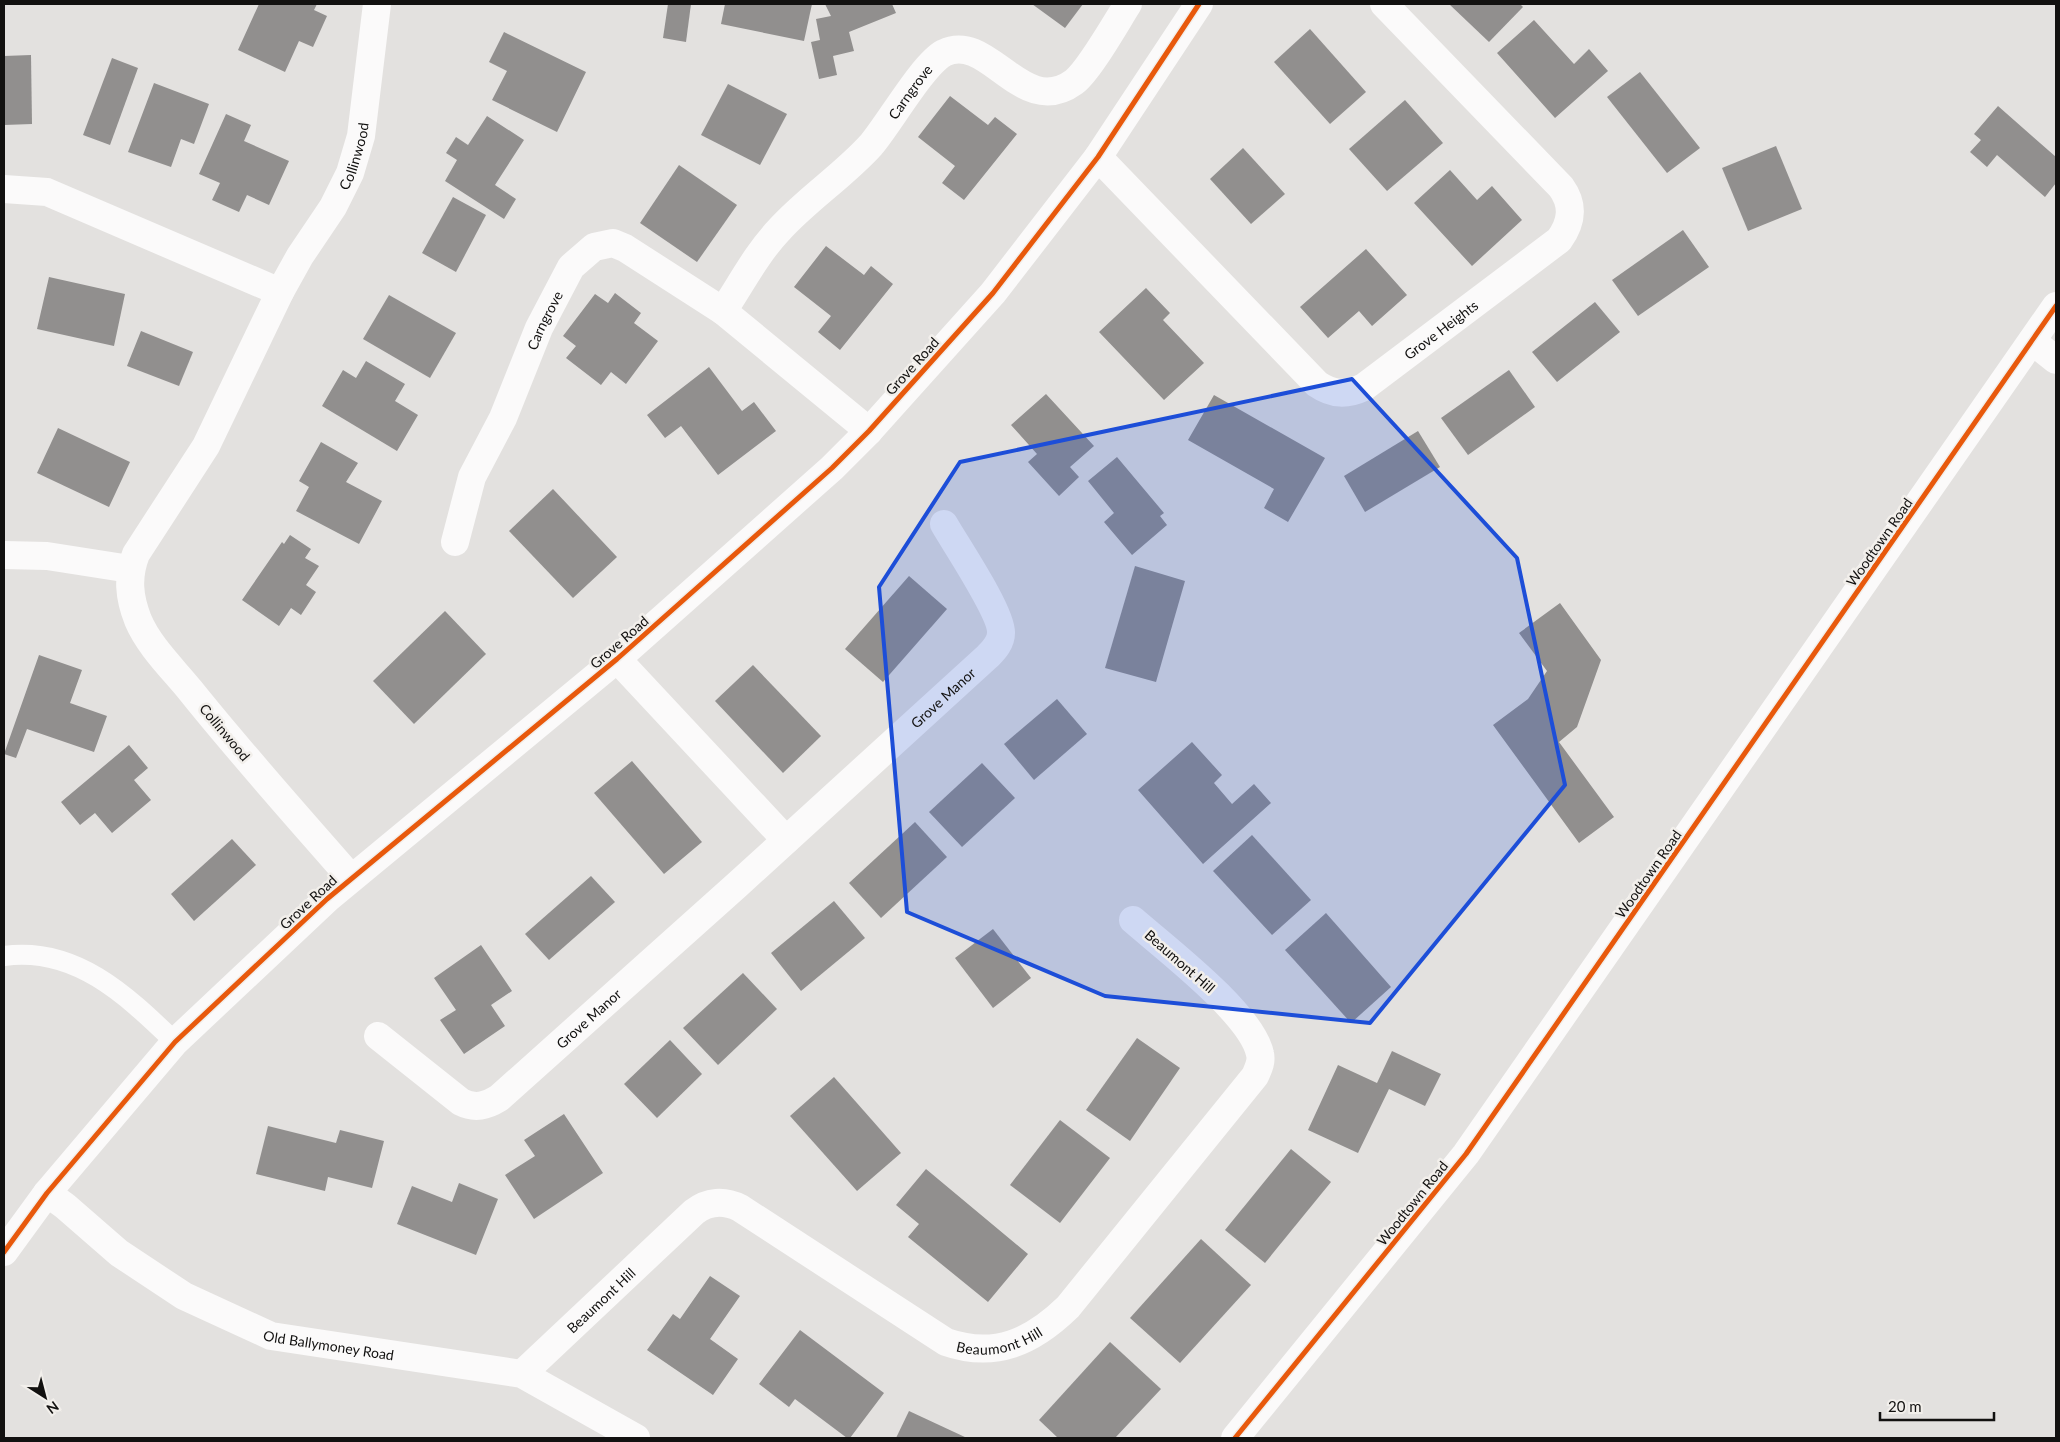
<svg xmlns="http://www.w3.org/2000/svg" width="2060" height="1442" viewBox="0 0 2060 1442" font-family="Lato,sans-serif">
  <rect width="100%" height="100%" fill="#e3e1df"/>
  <g fill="#918f8e">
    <path d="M 259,4 L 317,4 L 314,10 L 327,16 L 313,47 L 299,41 L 285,72 L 238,50 Z"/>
    <path d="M 668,4 L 691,4 L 686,42 L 663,38 Z"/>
    <path d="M 725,4 L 812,4 L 804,41 L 721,24 Z"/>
    <path d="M 825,4 L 892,4 L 896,13 L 849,32 L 854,51 L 833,56 L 837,75 L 819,79 L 811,42 L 820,40 L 816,19 L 831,16 Z"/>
    <path d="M 1032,4 L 1083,4 L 1065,28 Z"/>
    <path d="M 1449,4 L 1520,4 L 1523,7 L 1489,42 Z"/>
    <path d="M 1534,20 L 1574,64 L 1589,49 L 1608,71 L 1555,118 L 1497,53 Z"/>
    <path d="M 1310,29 L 1366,92 L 1330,124 L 1274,62 Z"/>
    <path d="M 504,32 L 586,72 L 557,132 L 492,100 L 507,71 L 489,62 Z"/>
    <path d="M 31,55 L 32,124 L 4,125 L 4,56 Z"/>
    <path d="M 112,58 L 138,68 L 110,145 L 83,135 Z"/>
    <path d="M 1640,72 L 1700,148 L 1667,173 L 1607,97 Z"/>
    <path d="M 154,83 L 209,104 L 194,144 L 181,139 L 171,167 L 128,152 Z"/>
    <path d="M 728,84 L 787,114 L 760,165 L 701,135 Z"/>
    <path d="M 950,96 L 988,125 L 995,117 L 1017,134 L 964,200 L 942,183 L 955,166 L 918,137 Z"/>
    <path d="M 1405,100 L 1443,143 L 1387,191 L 1349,149 Z"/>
    <path d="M 1998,106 L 2056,157 L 2056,183 L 2045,197 L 1997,155 L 1987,167 L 1970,152 L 1981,140 L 1974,134 Z"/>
    <path d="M 226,114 L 251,125 L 244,141 L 289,161 L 269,205 L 247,195 L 239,212 L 212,200 L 220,183 L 199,174 Z"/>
    <path d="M 487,116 L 524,140 L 495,185 L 516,199 L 504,219 L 445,181 L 457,160 L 446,153 L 456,137 L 468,145 Z"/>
    <path d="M 1776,146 L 1802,209 L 1748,231 L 1722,168 Z"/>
    <path d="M 1243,148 L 1285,194 L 1251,224 L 1210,179 Z"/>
    <path d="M 679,165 L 737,205 L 697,262 L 640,223 Z"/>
    <path d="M 1450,170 L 1477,200 L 1492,186 L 1522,220 L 1472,266 L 1414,203 Z"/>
    <path d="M 453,197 L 486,215 L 456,272 L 422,253 Z"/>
    <path d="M 1683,230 L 1709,267 L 1638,316 L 1612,280 Z"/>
    <path d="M 826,246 L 864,275 L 871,266 L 893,284 L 840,350 L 818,332 L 831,316 L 794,287 Z"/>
    <path d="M 1366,249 L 1407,295 L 1372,326 L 1359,311 L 1328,338 L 1300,307 Z"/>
    <path d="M 49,277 L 125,294 L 114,346 L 37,329 Z"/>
    <path d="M 1146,288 L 1170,313 L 1163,320 L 1204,363 L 1164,400 L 1099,332 Z"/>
    <path d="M 615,293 L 641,313 L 634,323 L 658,341 L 626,384 L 611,372 L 601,385 L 566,358 L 576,346 L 563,336 L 595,294 L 608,303 Z"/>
    <path d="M 389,295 L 456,333 L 430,378 L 363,339 Z"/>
    <path d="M 1595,302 L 1620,332 L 1557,382 L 1532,352 Z"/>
    <path d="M 141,331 L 193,352 L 179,386 L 127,366 Z"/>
    <path d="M 366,361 L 405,384 L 395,401 L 418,415 L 397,451 L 322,406 L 343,370 L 356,378 Z"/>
    <path d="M 709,367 L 742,411 L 754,402 L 776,431 L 718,475 L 681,426 L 665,438 L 647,415 Z"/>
    <path d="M 1509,370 L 1535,407 L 1468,455 L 1441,418 Z"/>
    <path d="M 1046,394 L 1094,446 L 1070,467 L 1079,477 L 1059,496 L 1028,462 L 1037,454 L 1011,425 Z"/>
    <path d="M 1214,395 L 1325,458 L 1288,522 L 1264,508 L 1274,489 L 1188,440 Z"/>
    <path d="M 58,428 L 130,462 L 109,507 L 37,473 Z"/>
    <path d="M 1418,431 L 1440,467 L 1365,512 L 1344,476 Z"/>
    <path d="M 321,442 L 358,463 L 346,482 L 382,501 L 359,544 L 296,511 L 309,487 L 299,481 Z"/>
    <path d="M 1117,457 L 1164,513 L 1160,516 L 1167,525 L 1132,555 L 1104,522 L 1114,513 L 1088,481 Z"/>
    <path d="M 553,489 L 617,557 L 573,598 L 509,531 Z"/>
    <path d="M 290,535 L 311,549 L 305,558 L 319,566 L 306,585 L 316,592 L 301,615 L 291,608 L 279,626 L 242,600 L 282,542 L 284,544 Z"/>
    <path d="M 1135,566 L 1185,581 L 1156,682 L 1105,668 Z"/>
    <path d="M 909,576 L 947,609 L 883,682 L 845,649 Z"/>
    <path d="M 1560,603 L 1601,660 L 1577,727 L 1559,742 L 1614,817 L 1579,843 L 1493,725 L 1528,699 L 1547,671 L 1519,633 Z"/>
    <path d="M 445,611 L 486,654 L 414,724 L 373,681 Z"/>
    <path d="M 39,655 L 82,670 L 70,703 L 107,716 L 94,752 L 27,729 L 16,758 L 4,754 Z"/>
    <path d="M 753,665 L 821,736 L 783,773 L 715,701 Z"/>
    <path d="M 1057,699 L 1087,734 L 1034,780 L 1004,744 Z"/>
    <path d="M 1192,742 L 1222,775 L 1214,783 L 1232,804 L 1254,784 L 1271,803 L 1203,864 L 1138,790 Z"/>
    <path d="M 129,745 L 148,768 L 134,780 L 151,800 L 112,833 L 95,813 L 80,825 L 61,802 Z"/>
    <path d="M 632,761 L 702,842 L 664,874 L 594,793 Z"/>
    <path d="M 982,763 L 1015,798 L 962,847 L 929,812 Z"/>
    <path d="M 915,822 L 947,857 L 881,918 L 849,883 Z"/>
    <path d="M 1252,835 L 1311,900 L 1272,935 L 1213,871 Z"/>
    <path d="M 232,839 L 256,865 L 194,921 L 171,894 Z"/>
    <path d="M 591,876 L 615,902 L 549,960 L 525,934 Z"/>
    <path d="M 834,901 L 865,938 L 801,991 L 771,953 Z"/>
    <path d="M 1326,913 L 1391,987 L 1351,1023 L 1285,950 Z"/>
    <path d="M 993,929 L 1031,978 L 993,1008 L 955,958 Z"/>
    <path d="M 481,945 L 512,991 L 491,1005 L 505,1026 L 464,1054 L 440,1020 L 456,1010 L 434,978 Z"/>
    <path d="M 743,973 L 777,1009 L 718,1065 L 683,1028 Z"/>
    <path d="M 1137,1038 L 1180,1068 L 1130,1141 L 1086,1110 Z"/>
    <path d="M 670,1040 L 702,1074 L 657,1118 L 624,1084 Z"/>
    <path d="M 1392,1051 L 1441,1074 L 1425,1106 L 1389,1089 L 1358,1153 L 1308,1130 L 1338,1065 L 1377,1083 Z"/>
    <path d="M 834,1077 L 901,1153 L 857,1191 L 790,1116 Z"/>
    <path d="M 564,1114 L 603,1173 L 534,1219 L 505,1175 L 535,1156 L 524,1140 Z"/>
    <path d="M 1060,1120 L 1110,1158 L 1060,1223 L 1010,1185 Z"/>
    <path d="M 268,1126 L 336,1143 L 340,1130 L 384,1141 L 372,1188 L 328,1177 L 325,1191 L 256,1174 Z"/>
    <path d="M 1291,1149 L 1331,1182 L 1265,1263 L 1225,1230 Z"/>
    <path d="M 926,1169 L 1028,1254 L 988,1302 L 908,1237 L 919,1224 L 896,1205 Z"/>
    <path d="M 459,1183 L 498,1199 L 476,1255 L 397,1224 L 412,1186 L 452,1202 Z"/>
    <path d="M 1201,1239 L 1251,1285 L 1180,1363 L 1130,1318 Z"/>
    <path d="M 710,1276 L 740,1296 L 710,1339 L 738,1359 L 713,1395 L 647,1350 L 673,1314 L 680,1319 Z"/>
    <path d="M 800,1330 L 884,1393 L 850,1438 L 847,1438 L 795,1399 L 789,1407 L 759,1384 Z"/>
    <path d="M 1110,1342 L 1161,1389 L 1115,1438 L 1058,1438 L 1039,1420 Z"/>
    <path d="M 909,1411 L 967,1438 L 896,1438 Z"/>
  </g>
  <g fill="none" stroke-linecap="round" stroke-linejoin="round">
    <path stroke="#fbfafa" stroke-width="20" d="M 4,956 C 76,946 127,996 175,1042"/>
    <g stroke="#fbfafa" stroke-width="28">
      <path id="s1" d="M 1098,157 L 1317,384 C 1333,395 1347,395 1364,387 L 1559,240 C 1572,222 1574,205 1561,187 L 1384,4"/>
      <path d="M 4,189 L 47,192 L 280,292"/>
      <path id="s2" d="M 723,311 C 741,284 757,253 779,230 C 807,199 843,176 871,145 C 889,124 923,64 944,53 C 989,31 1022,120 1074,82 C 1089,71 1117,21 1128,4"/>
      <path d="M 2032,341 L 2056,360"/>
      <path id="s3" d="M 455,542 L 472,477 L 503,418 L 539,328 L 571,267 L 594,247 L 613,243 L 625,248 L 723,311 L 869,431"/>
      <path d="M 4,555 L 47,556 L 130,569"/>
      <path d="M 617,659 L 786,840"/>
      <path id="s4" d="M 351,878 C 297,816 242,755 190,690 C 172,668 149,646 138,620 C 129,597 127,577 136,554 L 206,446 L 280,292 L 300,256 L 333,207 L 350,173 L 361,136 L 377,4"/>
      <path id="s5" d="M 378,1036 L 461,1102 C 475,1109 486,1106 499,1098 L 737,885 L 988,656 C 995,649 1001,642 1001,633 C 1002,613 956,545 944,524"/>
      <path id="s6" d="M 47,1193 L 65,1206 L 119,1253 L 184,1296 L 271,1336 L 522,1374 L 636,1438"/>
      <path id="s7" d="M 522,1374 L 694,1212 C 708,1201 724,1200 740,1208 L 946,1342 C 995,1359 1032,1342 1068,1307 L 1255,1076 C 1258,1069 1262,1062 1260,1054 C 1252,1014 1165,948 1133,920"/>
      <path d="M 1235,1438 L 1466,1154 L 2056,306"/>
    </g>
    <path stroke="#fbfafa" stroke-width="28" d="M 4,1252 L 47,1193 L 175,1042 L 327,899 L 617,659 L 832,468 L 869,431 L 993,293 L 1098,157 L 1199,4"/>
    <g stroke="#f2efeb" stroke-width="8">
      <g id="cycleway">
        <path d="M 4,1252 L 47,1193 L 175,1042 L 327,899 L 617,659 L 832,468 L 869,431 L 993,293 L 1098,157 L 1199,4"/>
        <path d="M 1235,1438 L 1466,1154 L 2056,306"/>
      </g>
    </g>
    <use href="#cycleway" stroke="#e8590c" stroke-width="5"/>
  </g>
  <path fill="#1d4ed8" fill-opacity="0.2" stroke="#1d4ed8" stroke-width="4" stroke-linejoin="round" d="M 1352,379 L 1517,558 L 1565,785 L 1370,1023 L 1105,996 L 907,912 L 879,587 L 960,462 Z"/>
  <g text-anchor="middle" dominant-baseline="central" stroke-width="5" stroke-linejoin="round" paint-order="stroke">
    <g font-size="14" fill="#121110" stroke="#f2efeb">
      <text stroke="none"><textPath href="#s2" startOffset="290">Carngrove</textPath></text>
      <text stroke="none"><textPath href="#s4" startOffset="858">Collinwood</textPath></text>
      <text stroke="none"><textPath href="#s3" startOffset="240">Carngrove</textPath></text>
      <text stroke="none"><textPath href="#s1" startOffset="461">Grove Heights</textPath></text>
      <text transform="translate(912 366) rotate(-48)">Grove Road</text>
      <text transform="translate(1879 542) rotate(-55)">Woodtown Road</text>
      <text transform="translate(619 642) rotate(-41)">Grove Road</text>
      <text stroke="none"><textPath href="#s5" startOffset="744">Grove Manor</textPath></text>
      <text transform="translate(225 732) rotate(50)">Collinwood</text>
      <text transform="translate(1648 874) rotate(-55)">Woodtown Road</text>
      <text transform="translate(308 902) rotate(-43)">Grove Road</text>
      <text transform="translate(1180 961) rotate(41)">Beaumont Hill</text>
      <text stroke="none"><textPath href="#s5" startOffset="266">Grove Manor</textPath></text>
      <text transform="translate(1412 1203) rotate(-51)">Woodtown Road</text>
      <text stroke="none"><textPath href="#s7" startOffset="108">Beaumont Hill</textPath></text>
      <text stroke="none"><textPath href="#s7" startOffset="586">Beaumont Hill</textPath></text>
      <text stroke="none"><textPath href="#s6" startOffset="326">Old Ballymoney Road</textPath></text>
    </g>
  </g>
  <rect width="2060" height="1442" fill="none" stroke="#121110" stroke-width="10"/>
  <g transform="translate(45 1397) rotate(144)" stroke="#f2efeb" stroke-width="4" paint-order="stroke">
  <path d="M0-4L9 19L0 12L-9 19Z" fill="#121110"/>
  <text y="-8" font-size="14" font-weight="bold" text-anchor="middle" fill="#121110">N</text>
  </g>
  <path d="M1880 1412v8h114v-8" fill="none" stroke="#121110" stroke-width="2.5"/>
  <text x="1888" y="1412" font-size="15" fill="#121110" stroke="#f2efeb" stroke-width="4" paint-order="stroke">20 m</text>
</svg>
